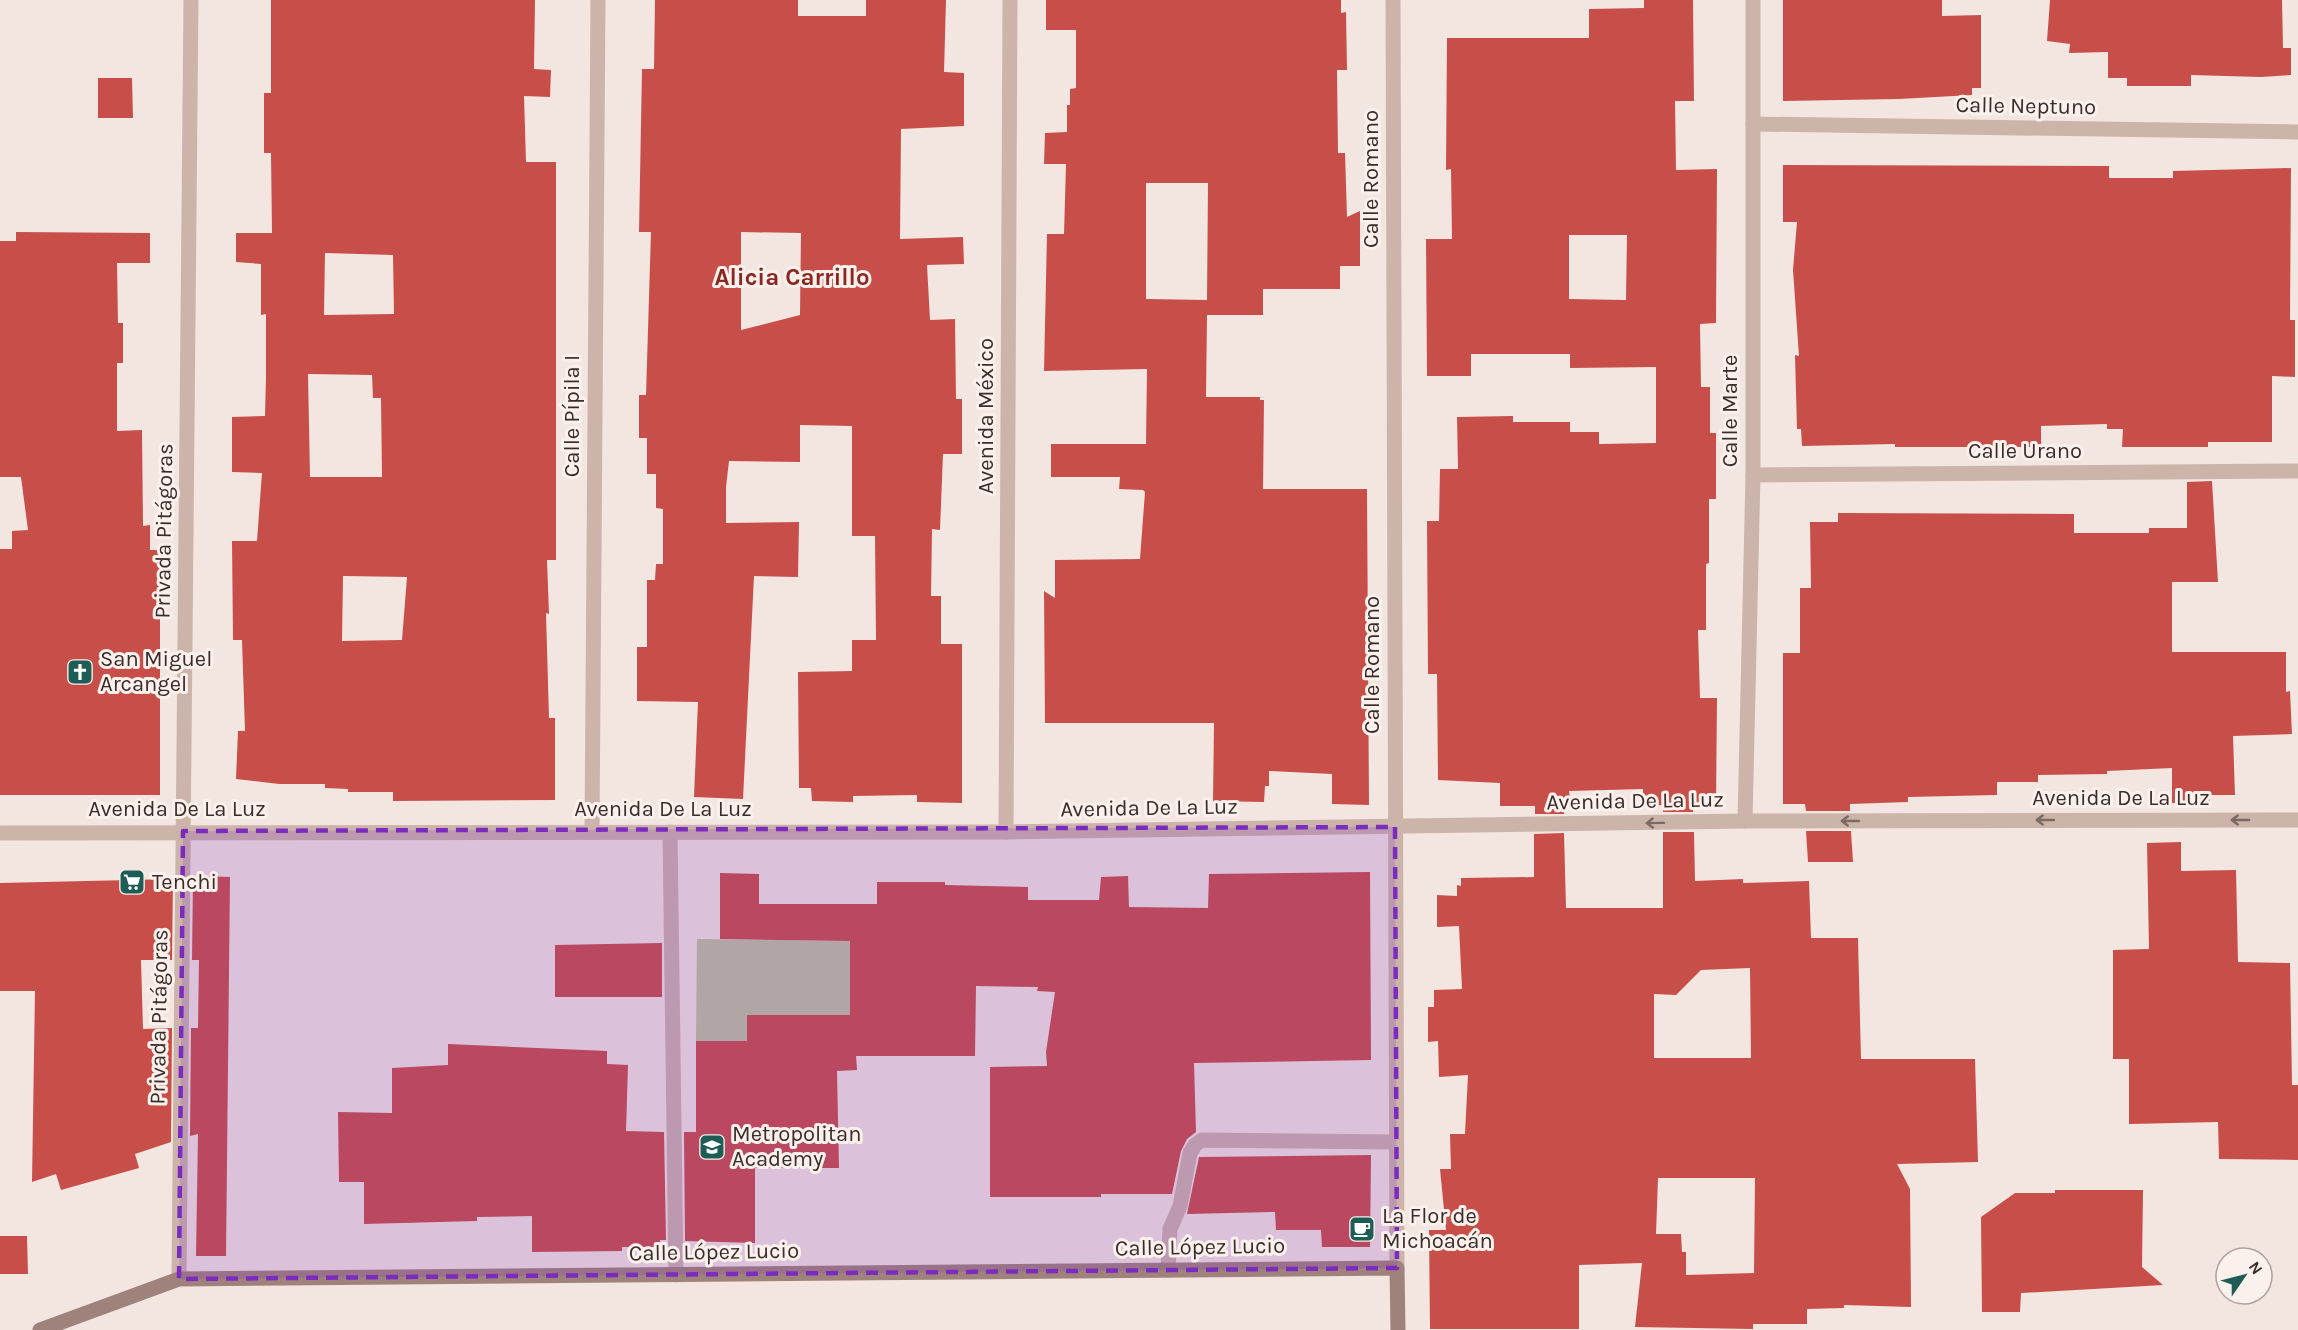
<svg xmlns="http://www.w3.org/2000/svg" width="2298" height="1330" viewBox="0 0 2298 1330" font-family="Karla,sans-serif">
  <rect width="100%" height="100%" fill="#f3e6e0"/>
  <path fill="#bec39f" d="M 697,939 L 850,941 L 850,1015 L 747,1015 L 747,1041 L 696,1041 Z"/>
  <g fill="#c84f49" fill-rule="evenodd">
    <path d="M 271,0 L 535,0 L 534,69 L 551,70 L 550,97 L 524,96 L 526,162 L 556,162 L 556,560 L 547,560 L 549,614 L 546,613 L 549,718 L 555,718 L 555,800 L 393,801 L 393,792 L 348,792 L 348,789 L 325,788 L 325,784 L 279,784 L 236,779 L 238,731 L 245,731 L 242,640 L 233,640 L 232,541 L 257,541 L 262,473 L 232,472 L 232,417 L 265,416 L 266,377 L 266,314 L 261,315 L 261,264 L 236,262 L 236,233 L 272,233 L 271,153 L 264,153 L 264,93 L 271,93 ZM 325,253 L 393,255 L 394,314 L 324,315 ZM 308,374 L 372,375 L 373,398 L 381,398 L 382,477 L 310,477 ZM 343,576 L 407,577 L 402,640 L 342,641 Z"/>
    <path d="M 655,0 L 798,0 L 798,16 L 866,16 L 866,0 L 946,0 L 944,72 L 964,73 L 964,126 L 901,129 L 900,239 L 963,237 L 964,264 L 927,265 L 930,320 L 955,319 L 956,399 L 962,399 L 962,454 L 943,454 L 940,530 L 932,529 L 931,596 L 941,596 L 941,644 L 962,644 L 962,803 L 917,802 L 917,795 L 853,796 L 853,802 L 812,801 L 811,788 L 799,788 L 798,672 L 852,671 L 852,640 L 876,640 L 875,536 L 852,536 L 852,426 L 800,425 L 800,462 L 729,461 L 726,487 L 726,523 L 799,522 L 798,577 L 754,576 L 743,799 L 694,797 L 698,702 L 637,701 L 637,647 L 647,647 L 647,580 L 655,580 L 656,564 L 663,564 L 663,509 L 656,508 L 656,474 L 647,474 L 647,438 L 639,438 L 639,395 L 646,395 L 651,232 L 639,232 L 642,69 L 654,69 ZM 741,232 L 801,233 L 800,315 L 741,330 Z"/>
    <path d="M 1046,0 L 1341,0 L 1341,13 L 1346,12 L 1347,70 L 1337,70 L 1338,153 L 1345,153 L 1347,217 L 1360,211 L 1360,266 L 1340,266 L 1340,289 L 1263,289 L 1263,315 L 1207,315 L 1206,397 L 1260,397 L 1260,400 L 1264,400 L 1263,489 L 1367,489 L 1369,805 L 1332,804 L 1332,774 L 1269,771 L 1269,786 L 1265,786 L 1264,802 L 1213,801 L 1214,723 L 1045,723 L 1044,591 L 1055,598 L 1055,560 L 1140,559 L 1145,492 L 1143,490 L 1119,489 L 1120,477 L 1051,477 L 1051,444 L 1146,444 L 1147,369 L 1044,371 L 1047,234 L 1064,234 L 1066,164 L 1044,164 L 1045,133 L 1067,132 L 1067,105 L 1070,105 L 1070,89 L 1076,88 L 1076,30 L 1046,30 ZM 1146,183 L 1208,183 L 1207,300 L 1146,299 Z"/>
    <path d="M 1644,0 L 1693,0 L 1694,101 L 1675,101 L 1676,170 L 1717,169 L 1716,323 L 1700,324 L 1701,387 L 1710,387 L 1710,433 L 1716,433 L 1716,499 L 1709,499 L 1709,563 L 1706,564 L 1706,630 L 1698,630 L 1700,698 L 1717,698 L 1716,806 L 1693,805 L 1693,812 L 1663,812 L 1663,805 L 1643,806 L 1643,789 L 1569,791 L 1571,806 L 1564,806 L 1564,814 L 1535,814 L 1535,806 L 1500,806 L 1500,783 L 1438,780 L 1437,674 L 1428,674 L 1427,521 L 1439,521 L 1440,469 L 1458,469 L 1457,417 L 1513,416 L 1513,422 L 1570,422 L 1570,432 L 1599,432 L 1599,444 L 1656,443 L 1656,367 L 1570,368 L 1570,354 L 1471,354 L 1471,376 L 1427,376 L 1426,239 L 1452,239 L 1451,169 L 1446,170 L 1447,38 L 1589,38 L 1589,9 L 1644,8 ZM 1569,235 L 1627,235 L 1626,300 L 1569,299 Z"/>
    <path d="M 1783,0 L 1942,0 L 1942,16 L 1981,15 L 1981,88 L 1972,88 L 1972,95 L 1899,99 L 1783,101 Z"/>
    <path d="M 2050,0 L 2282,0 L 2283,48 L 2291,48 L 2291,75 L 2261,77 L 2191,75 L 2191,86 L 2127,86 L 2127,78 L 2108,78 L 2108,52 L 2069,53 L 2070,44 L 2047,41 Z"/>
    <path d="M 98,78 L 132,78 L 133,118 L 98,118 Z"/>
    <path d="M 1783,165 L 2109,166 L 2109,178 L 2173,178 L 2173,171 L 2291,168 L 2290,320 L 2295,320 L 2295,377 L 2272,376 L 2272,442 L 2208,442 L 2208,447 L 2122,447 L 2123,429 L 2107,429 L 2107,424 L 2041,426 L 2041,447 L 1895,447 L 1895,444 L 1802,446 L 1801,429 L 1797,429 L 1795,355 L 1799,356 L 1793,270 L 1797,222 L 1783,222 Z"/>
    <path d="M 16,232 L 150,233 L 150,263 L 117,263 L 118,323 L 123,323 L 123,363 L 117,363 L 117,431 L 142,430 L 143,526 L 150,525 L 150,550 L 160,550 L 160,795 L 0,795 L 0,549 L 12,549 L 12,531 L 28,530 L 21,477 L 0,477 L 0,241 L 16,241 Z"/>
    <path d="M 2212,481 L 2218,582 L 2172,582 L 2172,652 L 2286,652 L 2286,692 L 2290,691 L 2292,734 L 2233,736 L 2235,795 L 2209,795 L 2210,802 L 2172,803 L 2172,768 L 2107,771 L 2107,774 L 2038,775 L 2038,782 L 1997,782 L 1997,795 L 1908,797 L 1908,802 L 1850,804 L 1850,811 L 1806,811 L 1805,804 L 1783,804 L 1783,653 L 1800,653 L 1800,588 L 1811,588 L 1810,522 L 1838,522 L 1838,513 L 2074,514 L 2074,533 L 2149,533 L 2149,528 L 2187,528 L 2187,482 Z"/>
    <path d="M 1806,831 L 1851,831 L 1853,862 L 1808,862 Z"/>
    <path d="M 1663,832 L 1694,832 L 1695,881 L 1743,879 L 1743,883 L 1809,881 L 1811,938 L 1858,938 L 1861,1059 L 1975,1059 L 1978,1162 L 1897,1164 L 1910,1189 L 1911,1307 L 1844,1305 L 1844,1308 L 1807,1309 L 1807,1324 L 1753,1324 L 1753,1329 L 1635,1327 L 1642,1263 L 1579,1265 L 1579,1329 L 1430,1329 L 1429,1230 L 1446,1230 L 1440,1169 L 1451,1169 L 1450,1134 L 1465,1134 L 1468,1075 L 1439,1077 L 1438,1041 L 1428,1042 L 1428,1007 L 1434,1007 L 1434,990 L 1462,989 L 1459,926 L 1437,927 L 1437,895 L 1457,896 L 1457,885 L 1461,886 L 1461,878 L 1534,877 L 1534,834 L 1564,833 L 1566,908 L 1663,908 ZM 1750,968 L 1751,1058 L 1654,1058 L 1654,994 L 1676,995 L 1701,970 ZM 1658,1178 L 1755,1178 L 1754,1273 L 1686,1275 L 1686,1252 L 1682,1252 L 1681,1234 L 1656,1234 Z"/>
    <path d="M 2181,842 L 2181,871 L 2236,870 L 2238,962 L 2290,963 L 2292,1085 L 2298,1085 L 2298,1160 L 2219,1159 L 2218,1122 L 2129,1124 L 2129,1059 L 2113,1059 L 2113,950 L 2149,949 L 2147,843 Z"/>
    <path d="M 1370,872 L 1371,1060 L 1194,1063 L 1196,1132 L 1187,1139 L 1181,1151 L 1172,1194 L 1101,1194 L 1101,1197 L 990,1197 L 990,1067 L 1047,1066 L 1046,1052 L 1055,992 L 1037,991 L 1038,987 L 976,986 L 975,1056 L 856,1056 L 857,1070 L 837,1071 L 839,1168 L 755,1168 L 755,1243 L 685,1241 L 684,1132 L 696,1132 L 696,1041 L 747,1041 L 747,1015 L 850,1015 L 850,941 L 720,939 L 720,873 L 759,874 L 759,904 L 877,904 L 877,882 L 945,882 L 945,885 L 1028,887 L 1028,900 L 1099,900 L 1101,877 L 1128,876 L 1129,907 L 1208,908 L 1209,874 Z"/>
    <path d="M 200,876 L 230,877 L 226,1256 L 196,1256 L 198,1134 L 190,1136 L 191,1028 L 198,1028 L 199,960 L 192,960 L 193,879 L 200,879 Z"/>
    <path d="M 173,879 L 172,960 L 141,960 L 143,1029 L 172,1028 L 171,1142 L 135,1154 L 139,1168 L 61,1190 L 56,1174 L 32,1182 L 35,991 L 0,991 L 0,883 Z"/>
    <path d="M 662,943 L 662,997 L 555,997 L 555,945 Z"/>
    <path d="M 448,1044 L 607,1051 L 607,1064 L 628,1065 L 626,1131 L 664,1132 L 666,1240 L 660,1240 L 660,1247 L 622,1247 L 622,1251 L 532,1252 L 532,1216 L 477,1217 L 477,1221 L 364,1224 L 364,1182 L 339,1182 L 338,1112 L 392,1113 L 392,1068 L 448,1065 Z"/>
    <path d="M 1371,1155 L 1370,1247 L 1322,1247 L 1321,1230 L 1276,1230 L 1275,1212 L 1187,1214 L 1199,1157 Z"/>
    <path d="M 2055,1190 L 2143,1190 L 2142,1267 L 2163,1285 L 2021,1293 L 2020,1312 L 1982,1312 L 1981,1217 L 2015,1193 L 2055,1193 Z"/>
    <path d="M 0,1236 L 27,1236 L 28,1274 L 0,1274 Z"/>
  </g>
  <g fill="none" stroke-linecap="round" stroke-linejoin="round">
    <path stroke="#ccb4ab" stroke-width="15" d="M 1168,1270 L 1170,1229 L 1180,1206 L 1190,1153 L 1195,1145 L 1202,1140 L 1396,1142"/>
    <g stroke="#ccb4ab" stroke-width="15">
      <path d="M 1393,0 L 1397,1268"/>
      <path d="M 1753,124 L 2298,132"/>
      <path d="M 1753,475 L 2298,471"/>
      <path d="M 1745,821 L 1753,475 L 1753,0"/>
      <path d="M 592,832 L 598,0"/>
      <path d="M 670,832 L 676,1275"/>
      <path d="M 1006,832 L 1010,0"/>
      <path d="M 0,833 L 1006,832 L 1745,821 L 2298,820"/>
      <path d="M 179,1279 L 191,0"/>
    </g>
    <path stroke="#a0827c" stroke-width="15" d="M 40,1330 L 179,1279 L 1397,1268 L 1398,1330"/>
  </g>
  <defs><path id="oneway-shaft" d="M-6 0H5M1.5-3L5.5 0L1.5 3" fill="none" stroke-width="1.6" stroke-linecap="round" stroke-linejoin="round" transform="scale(1.5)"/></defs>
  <g stroke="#7c6964">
    <use href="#oneway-shaft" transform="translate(2045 820) rotate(180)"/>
    <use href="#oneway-shaft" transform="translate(2240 820) rotate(180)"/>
    <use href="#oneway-shaft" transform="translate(1850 821) rotate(180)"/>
    <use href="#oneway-shaft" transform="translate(1655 823) rotate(179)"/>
  </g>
  <path fill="#7b2cbf" fill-opacity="0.2" stroke="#7b2cbf" stroke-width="4.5" stroke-dasharray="12 8" stroke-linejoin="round" d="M 1395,827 L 1397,1268 L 179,1279 L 183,831 Z"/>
  <defs>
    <g id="church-square" transform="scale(1.35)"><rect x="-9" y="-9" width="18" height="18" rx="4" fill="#1e5d55" stroke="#fbf1ec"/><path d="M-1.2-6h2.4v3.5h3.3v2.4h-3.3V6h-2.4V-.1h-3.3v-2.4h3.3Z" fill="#fff"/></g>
    <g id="supermarket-square" transform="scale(1.35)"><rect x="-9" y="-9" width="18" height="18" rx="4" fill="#1e5d55" stroke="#fbf1ec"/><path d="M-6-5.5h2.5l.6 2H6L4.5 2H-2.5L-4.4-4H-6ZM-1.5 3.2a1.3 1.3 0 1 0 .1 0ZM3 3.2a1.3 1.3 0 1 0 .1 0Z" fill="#fff"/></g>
    <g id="school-square" transform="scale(1.35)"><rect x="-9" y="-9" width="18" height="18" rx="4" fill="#1e5d55" stroke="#fbf1ec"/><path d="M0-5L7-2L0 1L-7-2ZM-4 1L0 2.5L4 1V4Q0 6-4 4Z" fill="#fff"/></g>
    <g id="cafe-square" transform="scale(1.35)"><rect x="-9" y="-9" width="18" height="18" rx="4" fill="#1e5d55" stroke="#fbf1ec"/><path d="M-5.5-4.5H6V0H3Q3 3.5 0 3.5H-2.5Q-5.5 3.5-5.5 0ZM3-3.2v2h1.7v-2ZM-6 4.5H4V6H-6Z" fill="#fff"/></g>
  </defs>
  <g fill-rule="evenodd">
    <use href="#church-square" x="80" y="672"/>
    <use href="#supermarket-square" x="132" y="882"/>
    <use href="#school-square" x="712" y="1147"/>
    <use href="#cafe-square" x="1362" y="1229"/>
  </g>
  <g text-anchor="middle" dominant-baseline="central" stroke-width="6" stroke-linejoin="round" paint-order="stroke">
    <g font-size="22" fill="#3a2c2a" stroke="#fbf1ec">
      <text transform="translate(2026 106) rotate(1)">Calle Neptuno</text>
      <text transform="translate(1371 179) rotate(-90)">Calle Romano</text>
      <text transform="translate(1730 411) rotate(-90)">Calle Marte</text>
      <text transform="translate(572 416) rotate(-90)">Calle Pípila I</text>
      <text transform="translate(986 416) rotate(-90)">Avenida México</text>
      <text x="2025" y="451">Calle Urano</text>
      <text transform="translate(164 531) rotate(-89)">Privada Pitágoras</text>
      <text transform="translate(1372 665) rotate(-90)">Calle Romano</text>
      <text x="2121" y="798">Avenida De La Luz</text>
      <text transform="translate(1635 801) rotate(-1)">Avenida De La Luz</text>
      <text transform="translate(1149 808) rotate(-1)">Avenida De La Luz</text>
      <text x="177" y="809">Avenida De La Luz</text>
      <text x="663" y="809">Avenida De La Luz</text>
      <text transform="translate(159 1017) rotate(-89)">Privada Pitágoras</text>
      <text transform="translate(1200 1247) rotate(-1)">Calle López Lucio</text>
      <text transform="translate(714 1252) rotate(-1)">Calle López Lucio</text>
    </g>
    <g font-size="22" fill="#3a2c2a" stroke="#fbf1ec" text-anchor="start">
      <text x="100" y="659">San Miguel<tspan x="100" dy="25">Arcangel</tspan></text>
      <text x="152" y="882">Tenchi</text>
      <text x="732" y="1134">Metropolitan<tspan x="732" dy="25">Academy</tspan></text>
      <text x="1382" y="1216">La Flor de<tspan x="1382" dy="25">Michoacán</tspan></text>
    </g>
    <g font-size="24" font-weight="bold" fill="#8b2621" stroke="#fbf1ec">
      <text x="792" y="277">Alicia Carrillo</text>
    </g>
  </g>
  <g transform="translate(2244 1276) rotate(55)"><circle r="28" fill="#fbf1ec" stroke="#aea29e" stroke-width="1.5"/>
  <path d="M0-4.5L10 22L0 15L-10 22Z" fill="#1e5d55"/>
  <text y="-9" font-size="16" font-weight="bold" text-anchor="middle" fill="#3a2c2a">N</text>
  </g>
</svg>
